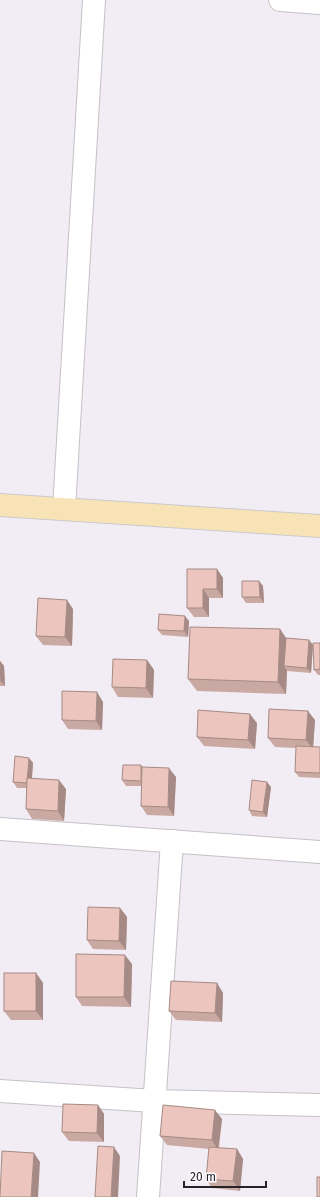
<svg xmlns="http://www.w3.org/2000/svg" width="320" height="1197" viewBox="0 0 320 1197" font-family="'Fira Sans',sans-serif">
  <rect width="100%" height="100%" fill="#f2edf4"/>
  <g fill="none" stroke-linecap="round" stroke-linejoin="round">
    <g stroke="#c5c1c7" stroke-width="24">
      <g id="minor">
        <path d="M 280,0 L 320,3"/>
        <path d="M 64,509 L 94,0"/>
        <path d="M 0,829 L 320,852"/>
        <path d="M 0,1091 L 154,1101 L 320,1105"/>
        <path d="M 148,1197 L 172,841"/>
      </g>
    </g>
    <g stroke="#cbcacb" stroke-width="24">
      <path id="major" d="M 0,505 L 320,526"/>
    </g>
    <use href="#minor" stroke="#fff" stroke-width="22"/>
    <use href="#major" stroke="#f7e3b6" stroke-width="22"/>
  </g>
  <g fill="#cba9a3">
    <path d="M 217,569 L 223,578 L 223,598 L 209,598 L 209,617 L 194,617 L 187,608 Z"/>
    <path d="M 259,581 L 263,586 L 264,603 L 246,603 L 242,597 Z"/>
    <path d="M 73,609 L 72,646 L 43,645 L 36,636 Z"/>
    <path d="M 189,621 L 188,637 L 162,635 L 158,630 Z"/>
    <path d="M 280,629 L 286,638 L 309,640 L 313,645 L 311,673 L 287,671 L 286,694 L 197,691 L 188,679 Z"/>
    <path d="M 320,643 L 320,675 L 318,675 L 314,670 Z"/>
    <path d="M 147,660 L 154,670 L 153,698 L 118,697 L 112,687 Z"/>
    <path d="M 0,661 L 4,666 L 5,686 L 0,686 Z"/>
    <path d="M 103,702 L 102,730 L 68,729 L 62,720 Z"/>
    <path d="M 315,720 L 313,747 L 320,747 L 320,778 L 299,777 L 295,772 L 296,748 L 275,747 L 268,738 Z"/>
    <path d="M 257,723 L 255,749 L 204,746 L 197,737 Z"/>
    <path d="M 29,758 L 33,763 L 32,778 L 66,789 L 64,821 L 32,819 L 26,809 L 27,788 L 17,788 L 13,782 Z"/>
    <path d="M 141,765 L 143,767 L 176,777 L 174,816 L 147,815 L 141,806 L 142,786 L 126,786 L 122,780 Z"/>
    <path d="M 271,787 L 267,817 L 252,816 L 249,810 Z"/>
    <path d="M 120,908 L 127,917 L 126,950 L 93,949 L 87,940 Z"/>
    <path d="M 132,964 L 131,1007 L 82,1006 L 76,997 Z"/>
    <path d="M 36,973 L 43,983 L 43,1020 L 11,1020 L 4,1011 Z"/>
    <path d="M 217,983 L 223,993 L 222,1022 L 176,1020 L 169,1011 Z"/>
    <path d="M 98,1105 L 104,1114 L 104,1142 L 69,1141 L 62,1132 Z"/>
    <path d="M 222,1119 L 219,1148 L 237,1149 L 243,1159 L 240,1191 L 212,1188 L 206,1179 L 209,1149 L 167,1145 L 160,1136 Z"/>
  </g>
  <g fill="#a58a85">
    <path d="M 217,569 L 223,578 L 223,598 L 217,589 Z"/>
    <path d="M 259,581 L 263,586 L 264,603 L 260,597 Z"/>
    <path d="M 203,589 L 209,598 L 209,617 L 203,608 Z"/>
    <path d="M 67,600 L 73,609 L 72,646 L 65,637 Z"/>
    <path d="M 185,616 L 189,621 L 188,637 L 184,631 Z"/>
    <path d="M 280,629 L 288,641 L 284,666 L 287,671 L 286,694 L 278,682 Z"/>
    <path d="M 309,640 L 313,645 L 311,673 L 307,668 Z"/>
    <path d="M 147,660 L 154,670 L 153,698 L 146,688 Z"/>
    <path d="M 0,661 L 4,666 L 5,686 L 1,681 Z"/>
    <path d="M 97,692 L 103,702 L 102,730 L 96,721 Z"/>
    <path d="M 308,711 L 315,720 L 313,749 L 306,740 Z"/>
    <path d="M 250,714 L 257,723 L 255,749 L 248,740 Z"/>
    <path d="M 29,758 L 33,763 L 31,788 L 27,783 Z"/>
    <path d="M 169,768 L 176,777 L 174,816 L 168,807 Z"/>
    <path d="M 59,780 L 66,789 L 64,821 L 58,811 Z"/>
    <path d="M 267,782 L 271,787 L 267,817 L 263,812 Z"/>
    <path d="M 120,908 L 127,917 L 126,950 L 119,941 Z"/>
    <path d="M 125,955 L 132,964 L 131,1007 L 124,997 Z"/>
    <path d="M 36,973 L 43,983 L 43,1020 L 36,1011 Z"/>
    <path d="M 217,983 L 223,993 L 222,1022 L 215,1013 Z"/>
    <path d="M 98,1105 L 104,1114 L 104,1142 L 97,1133 Z"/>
    <path d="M 215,1110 L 222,1119 L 218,1150 L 212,1140 Z"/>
    <path d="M 114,1147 L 120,1156 L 118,1197 L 111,1197 Z"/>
    <path d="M 237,1149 L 243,1159 L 240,1191 L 233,1181 Z"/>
    <path d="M 34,1153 L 40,1162 L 38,1197 L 31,1197 Z"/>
  </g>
  <g fill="#ecc5be" stroke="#a58a85">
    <path d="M 187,569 L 217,569 L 217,589 L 203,589 L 203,608 L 187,608 Z"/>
    <path d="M 242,581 L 259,581 L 260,597 L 242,597 Z"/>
    <path d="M 38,598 L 67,600 L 65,637 L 36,636 Z"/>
    <path d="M 159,614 L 185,616 L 184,631 L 158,630 Z"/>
    <path d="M 190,627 L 280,629 L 278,682 L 188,679 Z"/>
    <path d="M 286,638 L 309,640 L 307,668 L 284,666 Z"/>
    <path d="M 313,643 L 320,643 L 320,669 L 314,670 Z"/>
    <path d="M 113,659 L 147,660 L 146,688 L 112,687 Z"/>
    <path d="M 0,664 L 1,681 L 0,681 Z"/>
    <path d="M 62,691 L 97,692 L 96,721 L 62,720 Z"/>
    <path d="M 269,709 L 308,711 L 306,740 L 268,738 Z"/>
    <path d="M 198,710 L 250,714 L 248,740 L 197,737 Z"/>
    <path d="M 296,746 L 320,747 L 320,773 L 295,772 Z"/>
    <path d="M 15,756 L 29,758 L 27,783 L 13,782 Z"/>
    <path d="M 123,765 L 141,765 L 141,781 L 122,780 Z"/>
    <path d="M 142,767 L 169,768 L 168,807 L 141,806 Z"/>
    <path d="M 27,778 L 59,780 L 58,811 L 26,809 Z"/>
    <path d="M 252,780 L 267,782 L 263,812 L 249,810 Z"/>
    <path d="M 88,907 L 120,908 L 119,941 L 87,940 Z"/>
    <path d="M 76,954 L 125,955 L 124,997 L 76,997 Z"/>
    <rect x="4" y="973" width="32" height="38"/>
    <path d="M 171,981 L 217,983 L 215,1013 L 169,1011 Z"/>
    <path d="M 63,1104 L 98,1105 L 97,1133 L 62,1132 Z"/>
    <path d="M 163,1105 L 215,1110 L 212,1140 L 160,1136 Z"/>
    <path d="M 98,1146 L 114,1147 L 111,1197 L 95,1197 Z"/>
    <path d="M 209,1147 L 237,1149 L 233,1181 L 206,1179 Z"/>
    <path d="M 2,1151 L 34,1153 L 31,1197 L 0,1197 Z"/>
    <rect x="317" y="1177" width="3" height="20"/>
  </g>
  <path d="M184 1181v6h82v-6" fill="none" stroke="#252325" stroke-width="2"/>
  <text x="190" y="1181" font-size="12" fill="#252325" stroke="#fefbfe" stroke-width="3" paint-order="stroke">20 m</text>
</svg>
